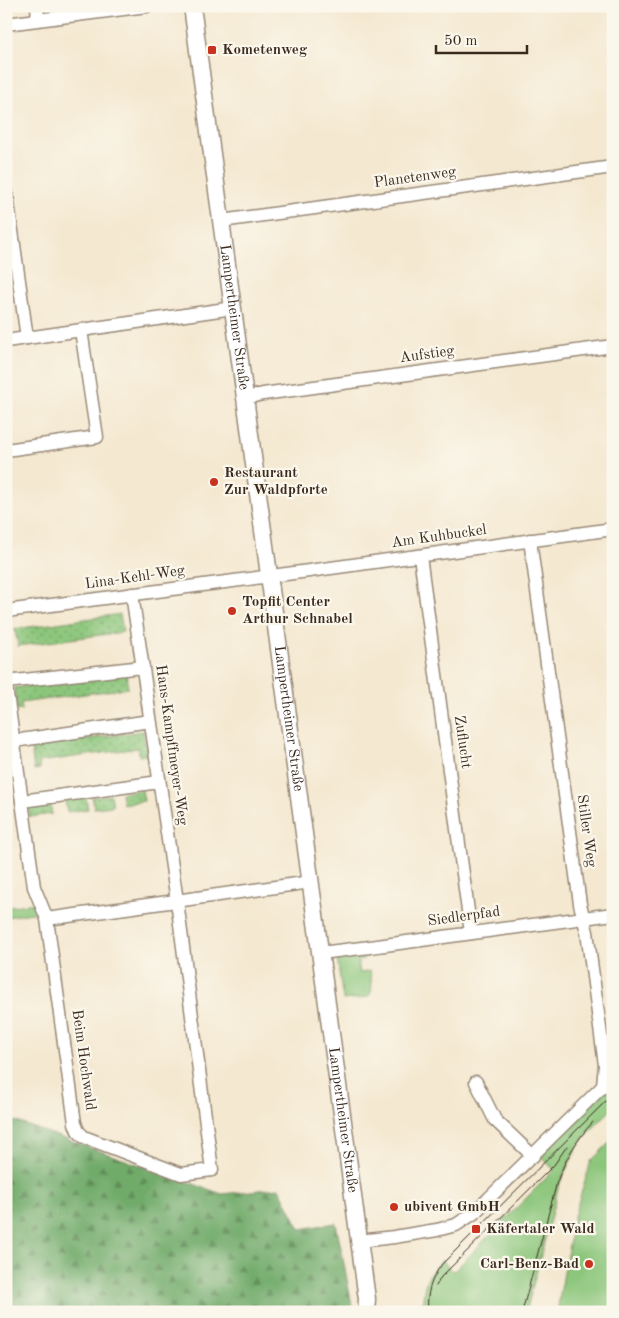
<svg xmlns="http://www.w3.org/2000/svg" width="619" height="1318" viewBox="0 0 619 1318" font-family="'Old Standard TT',serif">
  <defs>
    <pattern id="forest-firs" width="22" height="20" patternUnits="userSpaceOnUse" patternTransform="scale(1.25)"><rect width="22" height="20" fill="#71ab6b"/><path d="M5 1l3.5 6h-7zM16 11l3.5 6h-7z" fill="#5e8b57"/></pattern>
    <pattern id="garden-dots" width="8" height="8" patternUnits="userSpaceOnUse" patternTransform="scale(1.25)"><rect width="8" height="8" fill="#8cc67b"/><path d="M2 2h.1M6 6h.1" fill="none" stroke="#74a164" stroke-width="1.8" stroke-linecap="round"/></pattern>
  </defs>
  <rect width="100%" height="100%" fill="#fbf7ec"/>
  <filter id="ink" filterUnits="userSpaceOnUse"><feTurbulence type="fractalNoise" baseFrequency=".02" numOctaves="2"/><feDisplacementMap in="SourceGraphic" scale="10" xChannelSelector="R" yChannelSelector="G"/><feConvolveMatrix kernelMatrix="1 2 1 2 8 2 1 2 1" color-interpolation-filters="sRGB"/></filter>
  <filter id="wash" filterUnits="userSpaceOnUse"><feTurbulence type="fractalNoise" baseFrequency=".0096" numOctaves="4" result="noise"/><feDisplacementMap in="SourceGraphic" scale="20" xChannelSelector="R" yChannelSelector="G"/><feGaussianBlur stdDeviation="1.12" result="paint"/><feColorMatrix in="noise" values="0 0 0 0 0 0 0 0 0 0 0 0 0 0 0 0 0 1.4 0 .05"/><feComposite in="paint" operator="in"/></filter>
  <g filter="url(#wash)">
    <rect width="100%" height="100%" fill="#f4e8d0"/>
    <g fill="#8cc67b" stroke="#64784c">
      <path d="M 35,903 L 39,912 L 6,917 L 6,907 Z"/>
      <path d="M 364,953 L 364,959 L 358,961 L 360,973 L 370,971 C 375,1002 370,997 343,1000 L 337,958 Z"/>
      <path d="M 613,1080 L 613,1108 L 592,1129 L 578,1146 L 569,1164 L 559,1185 L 526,1312 L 422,1312 C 423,1300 423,1286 429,1275 C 432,1270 438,1265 442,1260 L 451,1270 L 454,1271 L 554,1170 L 539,1154 Z"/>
      <path d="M 613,1139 L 613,1312 L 557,1312 L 574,1216 L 591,1161 Z"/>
    </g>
    <path fill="url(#forest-firs)" stroke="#566a44" d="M 6,1118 L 222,1194 L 279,1188 L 300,1229 L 336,1223 L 352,1305 L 351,1312 L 6,1312 Z"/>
    <g fill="url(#garden-dots)" stroke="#64784c">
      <path d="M 120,614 L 123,632 L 18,646 L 15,629 Z"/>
      <path d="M 126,672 L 128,688 L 21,703 L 22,710 L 17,711 L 14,688 Z"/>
      <path d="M 143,731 L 147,755 L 139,756 L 138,748 L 39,762 L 40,769 L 34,770 L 31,747 Z"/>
      <path d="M 142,790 L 144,801 L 123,804 L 121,793 Z"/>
      <path d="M 111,795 L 113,806 L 94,808 L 92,797 Z"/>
      <path d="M 86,798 L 88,809 L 67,812 L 65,801 Z"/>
      <path d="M 50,803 L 52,814 L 30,817 L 28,806 Z"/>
    </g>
  </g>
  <g filter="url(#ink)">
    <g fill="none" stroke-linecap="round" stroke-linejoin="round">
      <g stroke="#988977" stroke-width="15">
        <g id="minor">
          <path d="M 37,6 L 38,19"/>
          <path d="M 6,24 L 147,6"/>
          <path d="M 6,188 L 27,338"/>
          <path d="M 221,221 L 613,167"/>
          <path d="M 6,341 L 233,308"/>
          <path d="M 245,398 L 263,394 L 613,346"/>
          <path d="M 6,450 L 97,437 L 81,330"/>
          <path d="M 420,556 L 471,933"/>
          <path d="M 6,611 L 309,571 L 613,529"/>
          <path d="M 6,682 L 143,667"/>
          <path d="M 6,687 L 34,887 L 47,919 L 75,1123 L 78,1131 L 84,1137 L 181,1174 L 212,1170 L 177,901 L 132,594"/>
          <path d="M 14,741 L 150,721"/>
          <path d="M 22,801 L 159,782"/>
          <path d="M 47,919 L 311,882"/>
          <path d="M 320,953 L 370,947 L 613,914"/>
          <path d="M 476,1082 L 495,1120 L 533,1156"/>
          <path d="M 359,1241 L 394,1237 L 437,1230 L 456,1225 L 474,1213 L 603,1086 L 605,1065 L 587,932 L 580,904 L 530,540"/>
        </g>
      </g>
      <g stroke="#988977" stroke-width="19">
        <g id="tertiary">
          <path id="s1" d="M 192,6 L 367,1299 L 366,1312"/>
        </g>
      </g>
      <use href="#minor" stroke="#fff" stroke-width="12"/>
      <use href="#tertiary" stroke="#fff" stroke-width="16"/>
      <g stroke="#3b2a1e" stroke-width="1">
        <path d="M 436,1286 L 441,1277 L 554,1165 L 567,1146"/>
        <path d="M 428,1312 C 426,1293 431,1279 442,1264 L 613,1094"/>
        <path d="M 522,1312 L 557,1182 C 565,1160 576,1140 593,1122"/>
      </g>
    </g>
  </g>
  <g fill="#c8321e" stroke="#fbf7ec" stroke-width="2">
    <rect x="207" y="45" width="10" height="10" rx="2.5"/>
    <circle cx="214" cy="482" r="5"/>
    <circle cx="232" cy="611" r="5"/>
    <circle cx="394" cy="1207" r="5"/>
    <rect x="471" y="1224" width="10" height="10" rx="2.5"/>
    <circle cx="589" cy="1264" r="5"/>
  </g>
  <g text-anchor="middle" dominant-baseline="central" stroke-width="4.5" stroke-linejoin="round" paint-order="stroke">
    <g font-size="15" font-weight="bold" fill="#3b2a1e" stroke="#fbf7ec" text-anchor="start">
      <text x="222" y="50">Kometenweg</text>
      <text x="224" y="473">Restaurant<tspan x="224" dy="17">Zur Waldpforte</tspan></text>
      <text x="242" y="602">Topfit Center<tspan x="242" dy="17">Arthur Schnabel</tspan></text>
      <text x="404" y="1207">ubivent GmbH</text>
      <text x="486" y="1229">Käfertaler Wald</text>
      <text x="579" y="1264" text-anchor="end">Carl-Benz-Bad</text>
    </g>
    <g font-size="15" fill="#3b2a1e" stroke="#fbf7ec">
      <text transform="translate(415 178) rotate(-8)">Planetenweg</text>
      <text stroke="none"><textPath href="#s1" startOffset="314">Lampertheimer Straße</textPath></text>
      <text transform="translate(427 355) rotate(-8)">Aufstieg</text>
      <text transform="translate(439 537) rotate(-8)">Am Kuhbuckel</text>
      <text transform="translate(135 578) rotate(-8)">Lina-Kehl-Weg</text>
      <text stroke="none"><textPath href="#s1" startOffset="719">Lampertheimer Straße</textPath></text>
      <text transform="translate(462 742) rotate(82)">Zuflucht</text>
      <text transform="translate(171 745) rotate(82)">Hans-Kampffmeyer-Weg</text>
      <text transform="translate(586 831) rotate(82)">Stiller Weg</text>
      <text transform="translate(464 917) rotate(-8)">Siedlerpfad</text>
      <text transform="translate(83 1060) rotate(82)">Beim Hochwald</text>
      <text stroke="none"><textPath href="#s1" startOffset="1124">Lampertheimer Straße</textPath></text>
    </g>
  </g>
  <rect width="619" height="1318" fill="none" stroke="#fbf7ec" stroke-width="25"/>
  <path d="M436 45v8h91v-8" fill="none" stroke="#3b2a1e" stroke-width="2.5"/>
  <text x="444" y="45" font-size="15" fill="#3b2a1e" stroke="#fbf7ec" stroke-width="4" paint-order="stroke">50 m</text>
</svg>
